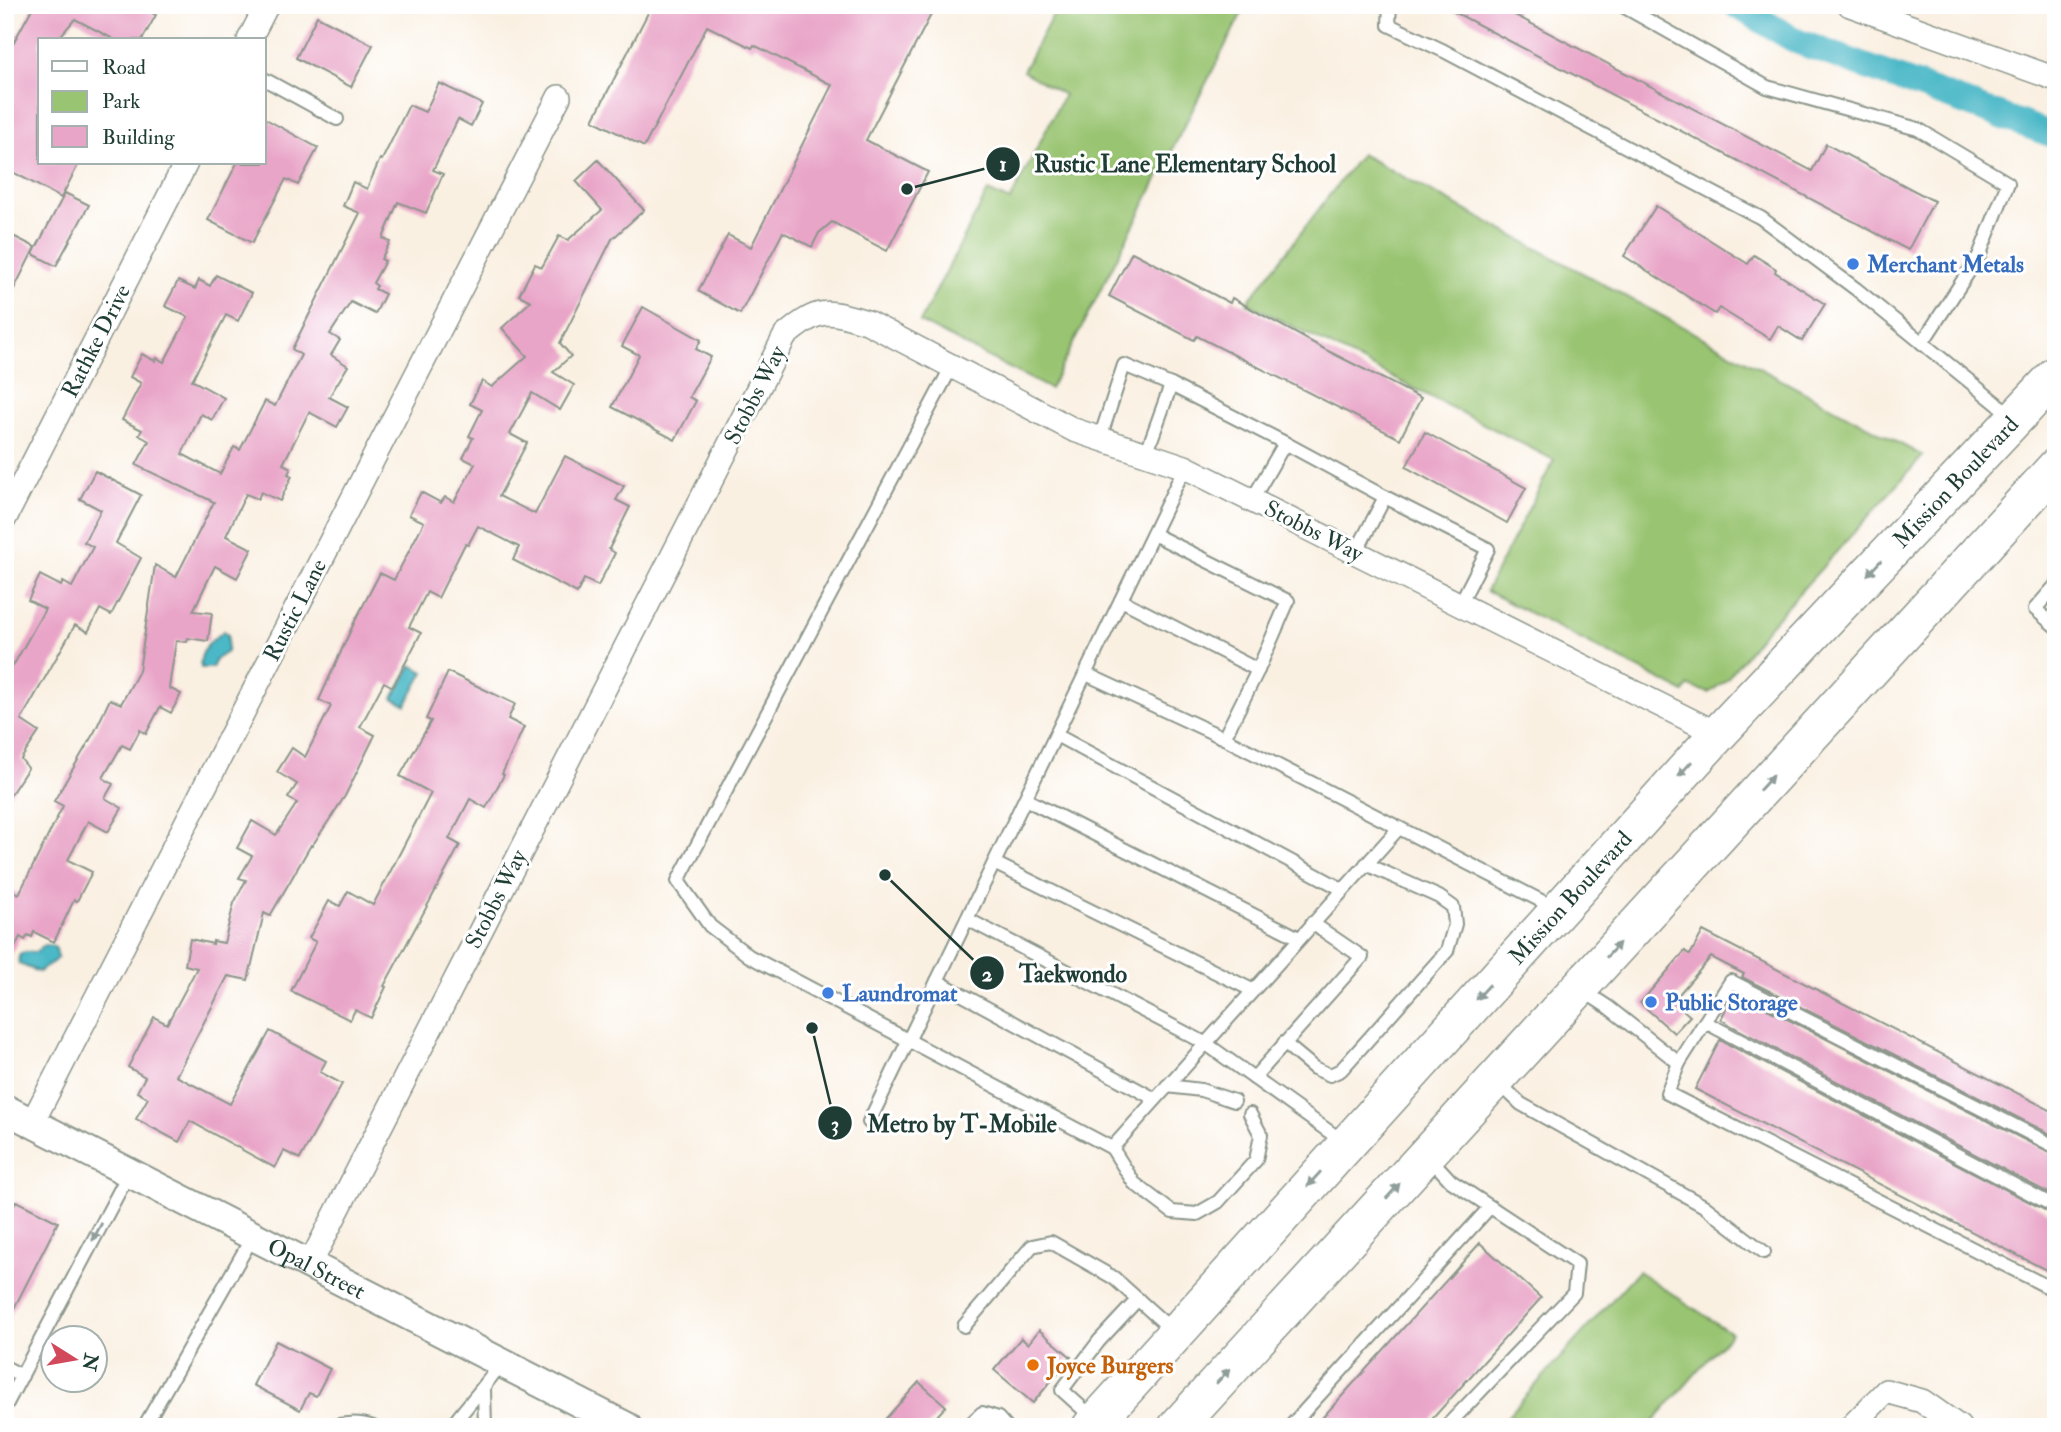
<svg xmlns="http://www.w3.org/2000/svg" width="2061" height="1432" viewBox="0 0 2061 1432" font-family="'IM FELL Double Pica',serif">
  <rect width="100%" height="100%" fill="#fff"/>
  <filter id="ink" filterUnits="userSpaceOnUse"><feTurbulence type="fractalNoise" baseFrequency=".0143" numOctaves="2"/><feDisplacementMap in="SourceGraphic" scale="14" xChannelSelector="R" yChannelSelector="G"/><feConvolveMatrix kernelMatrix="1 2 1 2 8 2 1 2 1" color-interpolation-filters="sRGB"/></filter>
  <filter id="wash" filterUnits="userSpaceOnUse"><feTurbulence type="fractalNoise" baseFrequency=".00686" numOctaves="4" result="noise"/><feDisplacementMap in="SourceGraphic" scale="28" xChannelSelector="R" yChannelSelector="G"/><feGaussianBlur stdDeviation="1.57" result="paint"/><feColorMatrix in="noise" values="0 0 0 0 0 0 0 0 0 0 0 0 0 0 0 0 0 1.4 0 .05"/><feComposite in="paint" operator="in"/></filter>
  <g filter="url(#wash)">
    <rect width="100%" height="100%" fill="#faf0e2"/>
    <g fill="#99c471" stroke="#5c8052" stroke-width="2">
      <path d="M 1048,5 L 1159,5 L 1172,12 L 1175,5 L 1246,5 L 1050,389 L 920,322 L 988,191 L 1010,201 L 1064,95 L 1023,71 L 1054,13 L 1046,9 Z"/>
      <path d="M 1361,154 L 1923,456 L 1763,633 L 1726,680 L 1709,693 L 1689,686 L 1684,692 L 1486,591 L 1554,460 L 1247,303 Z"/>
      <path d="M 1638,1271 L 1731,1333 L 1649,1427 L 1498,1427 Z"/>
    </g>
    <g fill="#4cb8c7" stroke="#367a7e" stroke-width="2">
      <path d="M 224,631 L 228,635 L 227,652 L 216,659 L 212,668 L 201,668 C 197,653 212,639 224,631 Z"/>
      <path d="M 411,665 L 424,672 L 406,705 L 393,698 Z"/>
      <path d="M 45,945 L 53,946 L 56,949 L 58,958 L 39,972 L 19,964 C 16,951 26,951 36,952 Z"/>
    </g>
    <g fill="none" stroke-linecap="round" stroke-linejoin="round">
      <path stroke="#4cb8c7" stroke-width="26" d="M 1736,5 L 1796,41 L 2056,136"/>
    </g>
    <g id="blocks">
      <g fill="#e9a5c8">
        <path d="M 34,5 L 137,5 L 156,15 L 142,40 L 115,40 L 75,19 L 57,40 L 40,40 L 40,163 L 79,163 L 61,198 L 5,168 L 5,58 Z"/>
        <path d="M 652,5 L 936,5 L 866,140 L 928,172 L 887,251 L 832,222 L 819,233 L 812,247 L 783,232 L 740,314 L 698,291 L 728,235 L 751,247 L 832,85 L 754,45 L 752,48 L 707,26 L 644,147 L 593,120 Z"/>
        <path d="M 1441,5 L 1521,5 L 1515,15 L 1812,171 L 1826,144 L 1934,201 L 1908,250 Z"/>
        <path d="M 317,16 L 373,45 L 351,87 L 296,58 Z"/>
        <path d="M 439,83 L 482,104 L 471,126 L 458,119 L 433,170 L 443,174 L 426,213 L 398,202 L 383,238 L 390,242 L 381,259 L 385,261 L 373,283 L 377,286 L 375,289 L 385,294 L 375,314 L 351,302 L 330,334 L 340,340 L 331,355 L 348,366 L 329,397 L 348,407 L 337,427 L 309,412 L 283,464 L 291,468 L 288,474 L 292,476 L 280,501 L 261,492 L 258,499 L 246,494 L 226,536 L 252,549 L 237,578 L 215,566 L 193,611 L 212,613 L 208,641 L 188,638 L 187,642 L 176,641 L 169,688 L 181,694 L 171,713 L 160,707 L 146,734 L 140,730 L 130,749 L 122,745 L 103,778 L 113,784 L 105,798 L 122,808 L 108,832 L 88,821 L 68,860 L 92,872 L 77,901 L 74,900 L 54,942 L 34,932 L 32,937 L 28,935 L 25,940 L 20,937 L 5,967 L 5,887 L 19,894 L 63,806 L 54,801 L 95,731 L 110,699 L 121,704 L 139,671 L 155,565 L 176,577 L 214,502 L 136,465 L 149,441 L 139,435 L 142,430 L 122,420 L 141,383 L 130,377 L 142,354 L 155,361 L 157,358 L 164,362 L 188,317 L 165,306 L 178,281 L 195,289 L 199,280 L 210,286 L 216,275 L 252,293 L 238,321 L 226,315 L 192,380 L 224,398 L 212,420 L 201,414 L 182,454 L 220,474 L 234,447 L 240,450 L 265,401 L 275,406 L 301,355 L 292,349 L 360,213 L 343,206 L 353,182 L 367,189 L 380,159 L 382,160 L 409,105 L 425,112 Z"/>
        <path d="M 264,118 L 318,148 L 298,185 L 286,179 L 252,243 L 208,220 L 237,163 L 264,163 Z"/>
        <path d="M 598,160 L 644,210 L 612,239 L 560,343 L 571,356 L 553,372 L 574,385 L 560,410 L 532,393 L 510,434 L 527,443 L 499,496 L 535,514 L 565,456 L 624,486 L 616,500 L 630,507 L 609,549 L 615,553 L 598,586 L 584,579 L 577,593 L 513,560 L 519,547 L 478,526 L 468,545 L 465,544 L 438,598 L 427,592 L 409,627 L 421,633 L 393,687 L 384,682 L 360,727 L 375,735 L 345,796 L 312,846 L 311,845 L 270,916 L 264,913 L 248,980 L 228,976 L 176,1076 L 230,1104 L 270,1031 L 326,1061 L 320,1072 L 342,1084 L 300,1159 L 284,1151 L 275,1168 L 190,1121 L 179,1142 L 136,1119 L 148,1098 L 137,1092 L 145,1077 L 128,1067 L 154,1017 L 167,1024 L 197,968 L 185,965 L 190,939 L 213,944 L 213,941 L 224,943 L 234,903 L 246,880 L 239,878 L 252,856 L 237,848 L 252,821 L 276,835 L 297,803 L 288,798 L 297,784 L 277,772 L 292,748 L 305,757 L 331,706 L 319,700 L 354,623 L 380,573 L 394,580 L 424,522 L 409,515 L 421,492 L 441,503 L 445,497 L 454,502 L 475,464 L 463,458 L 473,438 L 469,436 L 482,410 L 470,404 L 482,381 L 492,387 L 527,356 L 502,328 L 531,301 L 519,295 L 535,264 L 542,267 L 559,236 L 568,240 L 602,210 L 576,181 Z"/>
        <path d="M 65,193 L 89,205 L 56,266 L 33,254 Z"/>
        <path d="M 1656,206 L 1748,264 L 1754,255 L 1776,269 L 1775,272 L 1825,304 L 1802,341 L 1778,326 L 1770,339 L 1719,308 L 1715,314 L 1624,256 Z"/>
        <path d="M 5,232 L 35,247 L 5,307 Z"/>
        <path d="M 1132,252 L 1230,303 L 1232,298 L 1326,350 L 1421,398 L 1400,439 L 1197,336 L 1194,340 L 1109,296 Z"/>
        <path d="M 643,307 L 701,340 L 696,349 L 711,357 L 689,397 L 696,401 L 675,440 L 612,407 L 639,355 L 622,346 Z"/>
        <path d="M 1425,432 L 1526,488 L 1507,523 L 1406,467 Z"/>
        <path d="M 95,471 L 141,495 L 116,543 L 141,558 L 111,615 L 100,609 L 88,632 L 75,625 L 21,720 L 39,732 L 21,759 L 28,768 L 5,803 L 5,661 L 13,666 L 45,609 L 28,600 L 40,575 L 61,586 L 63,582 L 72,587 L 93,547 L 84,542 L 101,510 L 80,499 Z"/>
        <path d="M 448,672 L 515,704 L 508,719 L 524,727 L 502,774 L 504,775 L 486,808 L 470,799 L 449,839 L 460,845 L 384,986 L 386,987 L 371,1018 L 355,1010 L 350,1020 L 291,991 L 316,942 L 309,938 L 329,901 L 340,906 L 348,891 L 373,905 L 431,793 L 400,776 L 431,721 L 426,719 Z"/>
        <path d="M 1703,931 L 2056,1113 L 2056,1137 L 1742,977 L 1744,974 L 1711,957 L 1673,1001 L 1690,1016 L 1674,1033 L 1640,1003 L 1685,951 L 1690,955 Z"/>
        <path d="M 1734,992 L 2056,1156 L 2056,1197 L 1728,1024 L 1721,1019 Z"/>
        <path d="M 1720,1040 L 2056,1216 L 2056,1275 L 1695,1089 Z"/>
        <path d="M 16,1201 L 58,1222 L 5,1326 L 5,1223 Z"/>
        <path d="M 1480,1243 L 1541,1298 L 1425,1427 L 1314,1427 Z"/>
        <path d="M 1039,1330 L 1071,1357 L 1033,1403 L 994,1370 L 1021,1338 L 1028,1344 Z"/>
        <path d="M 276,1341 L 330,1369 L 316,1396 L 309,1393 L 300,1410 L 253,1385 Z"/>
        <path d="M 919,1382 L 946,1406 L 927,1427 L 878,1427 Z"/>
      </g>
    </g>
  </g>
  <g filter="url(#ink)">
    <use href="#blocks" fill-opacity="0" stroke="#8c968b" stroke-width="2"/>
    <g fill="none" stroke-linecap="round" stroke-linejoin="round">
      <g stroke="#8c968b" stroke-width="16">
        <g id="service">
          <path d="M 1390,5 L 1389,25 L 1444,51 L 1761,218 L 1856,289 L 2012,416"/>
          <path d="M 1621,5 L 1767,87 L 1918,129 L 2008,183 L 1979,256 L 1922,343"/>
          <path d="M 264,79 L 337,119"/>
          <path d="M 952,366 L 678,881 L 710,926 L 749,956 L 1112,1148 L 1399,828"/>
          <path d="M 1100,438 L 1124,365 L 1171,385"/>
          <path d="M 1146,454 L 1171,385 L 1285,443"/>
          <path d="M 1252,500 L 1285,443 L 1385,497"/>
          <path d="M 1356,552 L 1385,497 L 1488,549 L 1460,604"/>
          <path d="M 2056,585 L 2035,609 L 2056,627"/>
          <path d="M 1121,600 L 1258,670"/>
          <path d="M 1086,674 L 1224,738 L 1258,670 L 1288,601 L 1153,534"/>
          <path d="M 1056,735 L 1342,889"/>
          <path d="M 1224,738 L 1557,909"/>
          <path d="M 1025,799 L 1299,938"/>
          <path d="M 994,863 L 1252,990"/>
          <path d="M 967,919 L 1205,1043 L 1345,1143"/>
          <path d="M 937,981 L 1155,1099"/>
          <path d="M 1582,990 L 1608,1007 L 1679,1063"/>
          <path d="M 1705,1022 L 2056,1207"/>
          <path d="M 1284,1043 L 1314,1068 L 1330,1075 L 1341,1070 L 1447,951 L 1455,924 L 1453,907 L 1439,897 L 1366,864"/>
          <path d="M 1254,1078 L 1362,957 L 1312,923"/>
          <path d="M 1498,1082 L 1521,1104 L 1704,1206 L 1764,1252"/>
          <path d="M 1167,1086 L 1201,1090 L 1234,1101"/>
          <path d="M 869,1122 L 1185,467"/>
          <path d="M 2056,1147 L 1731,981 L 1679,1063 L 1667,1093 L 2056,1291"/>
          <path d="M 1112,1148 L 1134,1183 L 1172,1212 L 1197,1214 L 1218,1202 L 1256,1160 L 1261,1135 L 1250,1114"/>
          <path d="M 1428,1156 L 1451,1181 L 1577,1264 L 1574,1293 L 1446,1427"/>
          <path d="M 964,1326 L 1032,1246 L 1051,1242 L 1114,1278 L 1173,1331"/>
          <path d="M 5,1367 L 22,1376"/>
          <path d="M 484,1390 L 485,1427"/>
          <path d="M 5,1407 L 129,1173"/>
          <path d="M 1093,1418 L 1062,1390 L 1099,1341 L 1138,1299"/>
          <path d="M 144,1427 L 253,1236"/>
          <path d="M 330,1427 C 343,1423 360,1422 373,1427"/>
          <path d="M 451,1427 C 467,1405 486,1386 501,1363"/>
          <path d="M 967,1427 L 982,1413 L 998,1418 L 1006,1427"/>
          <path d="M 1290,1427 L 1490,1207"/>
        </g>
      </g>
      <g stroke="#8c968b" stroke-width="26">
        <g id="minor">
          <path d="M 1850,5 L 2056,79"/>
          <path d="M 249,40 L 267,5"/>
          <path d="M 5,518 L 186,163"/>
          <path d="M 32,1123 L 559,97"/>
          <path d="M 310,1264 L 785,336 C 819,307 826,310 867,322 L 1074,430 L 1185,467 L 1718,734"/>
          <path d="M 1851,1427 L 1886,1391 L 1922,1401 L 1959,1427"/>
        </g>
      </g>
      <g stroke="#8c968b" stroke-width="32">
        <g id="tertiary">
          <path id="s1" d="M 5,1109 L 627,1427"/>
        </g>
      </g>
      <g stroke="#8c968b" stroke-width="40">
        <g id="primary">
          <path id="s2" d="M 1091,1427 L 1718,734 L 2056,375"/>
          <path d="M 1177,1427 L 2056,467"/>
        </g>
      </g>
      <use href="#service" stroke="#fff" stroke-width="12"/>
      <use href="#minor" stroke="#fff" stroke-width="23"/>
      <use href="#tertiary" stroke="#fff" stroke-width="28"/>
      <use href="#primary" stroke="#fff" stroke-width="37"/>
    </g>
    <defs><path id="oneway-solid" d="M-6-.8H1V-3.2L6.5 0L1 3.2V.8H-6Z" transform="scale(1.75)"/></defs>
    <g fill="#8f9e9a">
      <use href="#oneway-solid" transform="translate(1874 568) rotate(133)"/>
      <use href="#oneway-solid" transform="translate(1685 769) rotate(132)"/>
      <use href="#oneway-solid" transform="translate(1766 783) rotate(-48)"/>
      <use href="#oneway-solid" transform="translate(1613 950) rotate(-48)"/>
      <use href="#oneway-solid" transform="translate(1483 992) rotate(132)"/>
      <use href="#oneway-solid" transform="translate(1314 1179) rotate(132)"/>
      <use href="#oneway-solid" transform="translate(1393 1191) rotate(-48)"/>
      <use href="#oneway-solid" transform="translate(97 1232) rotate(118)"/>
      <use href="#oneway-solid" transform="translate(1223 1376) rotate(-48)"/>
    </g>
  </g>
  <g fill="#3f7fe0" stroke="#fff" stroke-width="2.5">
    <circle cx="1853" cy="264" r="7"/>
    <circle cx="828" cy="993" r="7"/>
    <circle cx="1651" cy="1002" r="7"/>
  </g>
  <circle fill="#e8710a" stroke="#fff" stroke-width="2.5" cx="1033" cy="1365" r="7"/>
  <g text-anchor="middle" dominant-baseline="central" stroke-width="6" stroke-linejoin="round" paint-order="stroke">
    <g font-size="23" font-weight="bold" fill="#366cbe" stroke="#fff" text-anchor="start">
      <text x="1867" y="264">Merchant Metals</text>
      <text x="842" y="993">Laundromat</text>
      <text x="1665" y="1002">Public Storage</text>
    </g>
    <g font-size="23" fill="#1f3d34" stroke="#fff">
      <text transform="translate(96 341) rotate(-63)">Rathke Drive</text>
      <text transform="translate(755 395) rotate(-63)">Stobbs Way</text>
      <text stroke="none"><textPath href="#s2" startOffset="1281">Mission Boulevard</textPath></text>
      <text transform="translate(1314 531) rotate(27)">Stobbs Way</text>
      <text transform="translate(295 610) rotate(-63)">Rustic Lane</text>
      <text stroke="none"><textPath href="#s2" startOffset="714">Mission Boulevard</textPath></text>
      <text transform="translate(496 899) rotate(-63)">Stobbs Way</text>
      <text stroke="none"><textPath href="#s1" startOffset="350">Opal Street</textPath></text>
    </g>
    <g font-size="23" font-weight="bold" fill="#c56008" stroke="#fff" text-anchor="start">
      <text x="1047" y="1365">Joyce Burgers</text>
    </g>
  </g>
  <path fill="none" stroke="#1f3d34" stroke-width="2.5" d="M907 189L1003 164M885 875L987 973M812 1028L835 1123"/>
  <g fill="#1f3d34" stroke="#fff" stroke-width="2.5">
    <circle cx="907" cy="189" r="7"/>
    <circle cx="885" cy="875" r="7"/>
    <circle cx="812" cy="1028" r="7"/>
    <circle cx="1003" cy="164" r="18"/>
    <circle cx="987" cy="973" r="18"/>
    <circle cx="835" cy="1123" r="18"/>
  </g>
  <g font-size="21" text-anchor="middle" font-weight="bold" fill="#fff">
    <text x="1003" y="171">1</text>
    <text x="987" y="981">2</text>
    <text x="835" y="1131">3</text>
  </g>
  <g font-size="24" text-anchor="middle" font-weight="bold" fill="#1f3d34" stroke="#fff" stroke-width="6" stroke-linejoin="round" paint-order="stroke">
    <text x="1185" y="172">Rustic Lane Elementary School</text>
    <text x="1073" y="982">Taekwondo</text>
    <text x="962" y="1132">Metro by T-Mobile</text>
  </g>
  <rect width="2061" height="1432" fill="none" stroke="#fff" stroke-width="28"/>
  <rect x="38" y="38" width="228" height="126" fill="#ffffff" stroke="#a5b1ae" stroke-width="2"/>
  <rect x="52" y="61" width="35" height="10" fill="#ffffff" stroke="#a5b1ae" stroke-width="2"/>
  <text x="102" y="74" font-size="21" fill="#1f3d34">Road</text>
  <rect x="52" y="91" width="35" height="21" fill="#99c471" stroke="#a5b1ae" stroke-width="2"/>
  <text x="102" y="108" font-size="21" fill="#1f3d34">Park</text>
  <rect x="52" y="126" width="35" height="21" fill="#e9a5c8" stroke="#a5b1ae" stroke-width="2"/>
  <text x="102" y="144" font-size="21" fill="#1f3d34">Building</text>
  <g transform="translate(74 1359) rotate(101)"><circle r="33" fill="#ffffff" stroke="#a5b1ae" stroke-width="2"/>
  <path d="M0-5L12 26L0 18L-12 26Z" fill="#d1495b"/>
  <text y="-10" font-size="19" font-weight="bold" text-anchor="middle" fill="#1f3d34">N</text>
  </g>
</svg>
